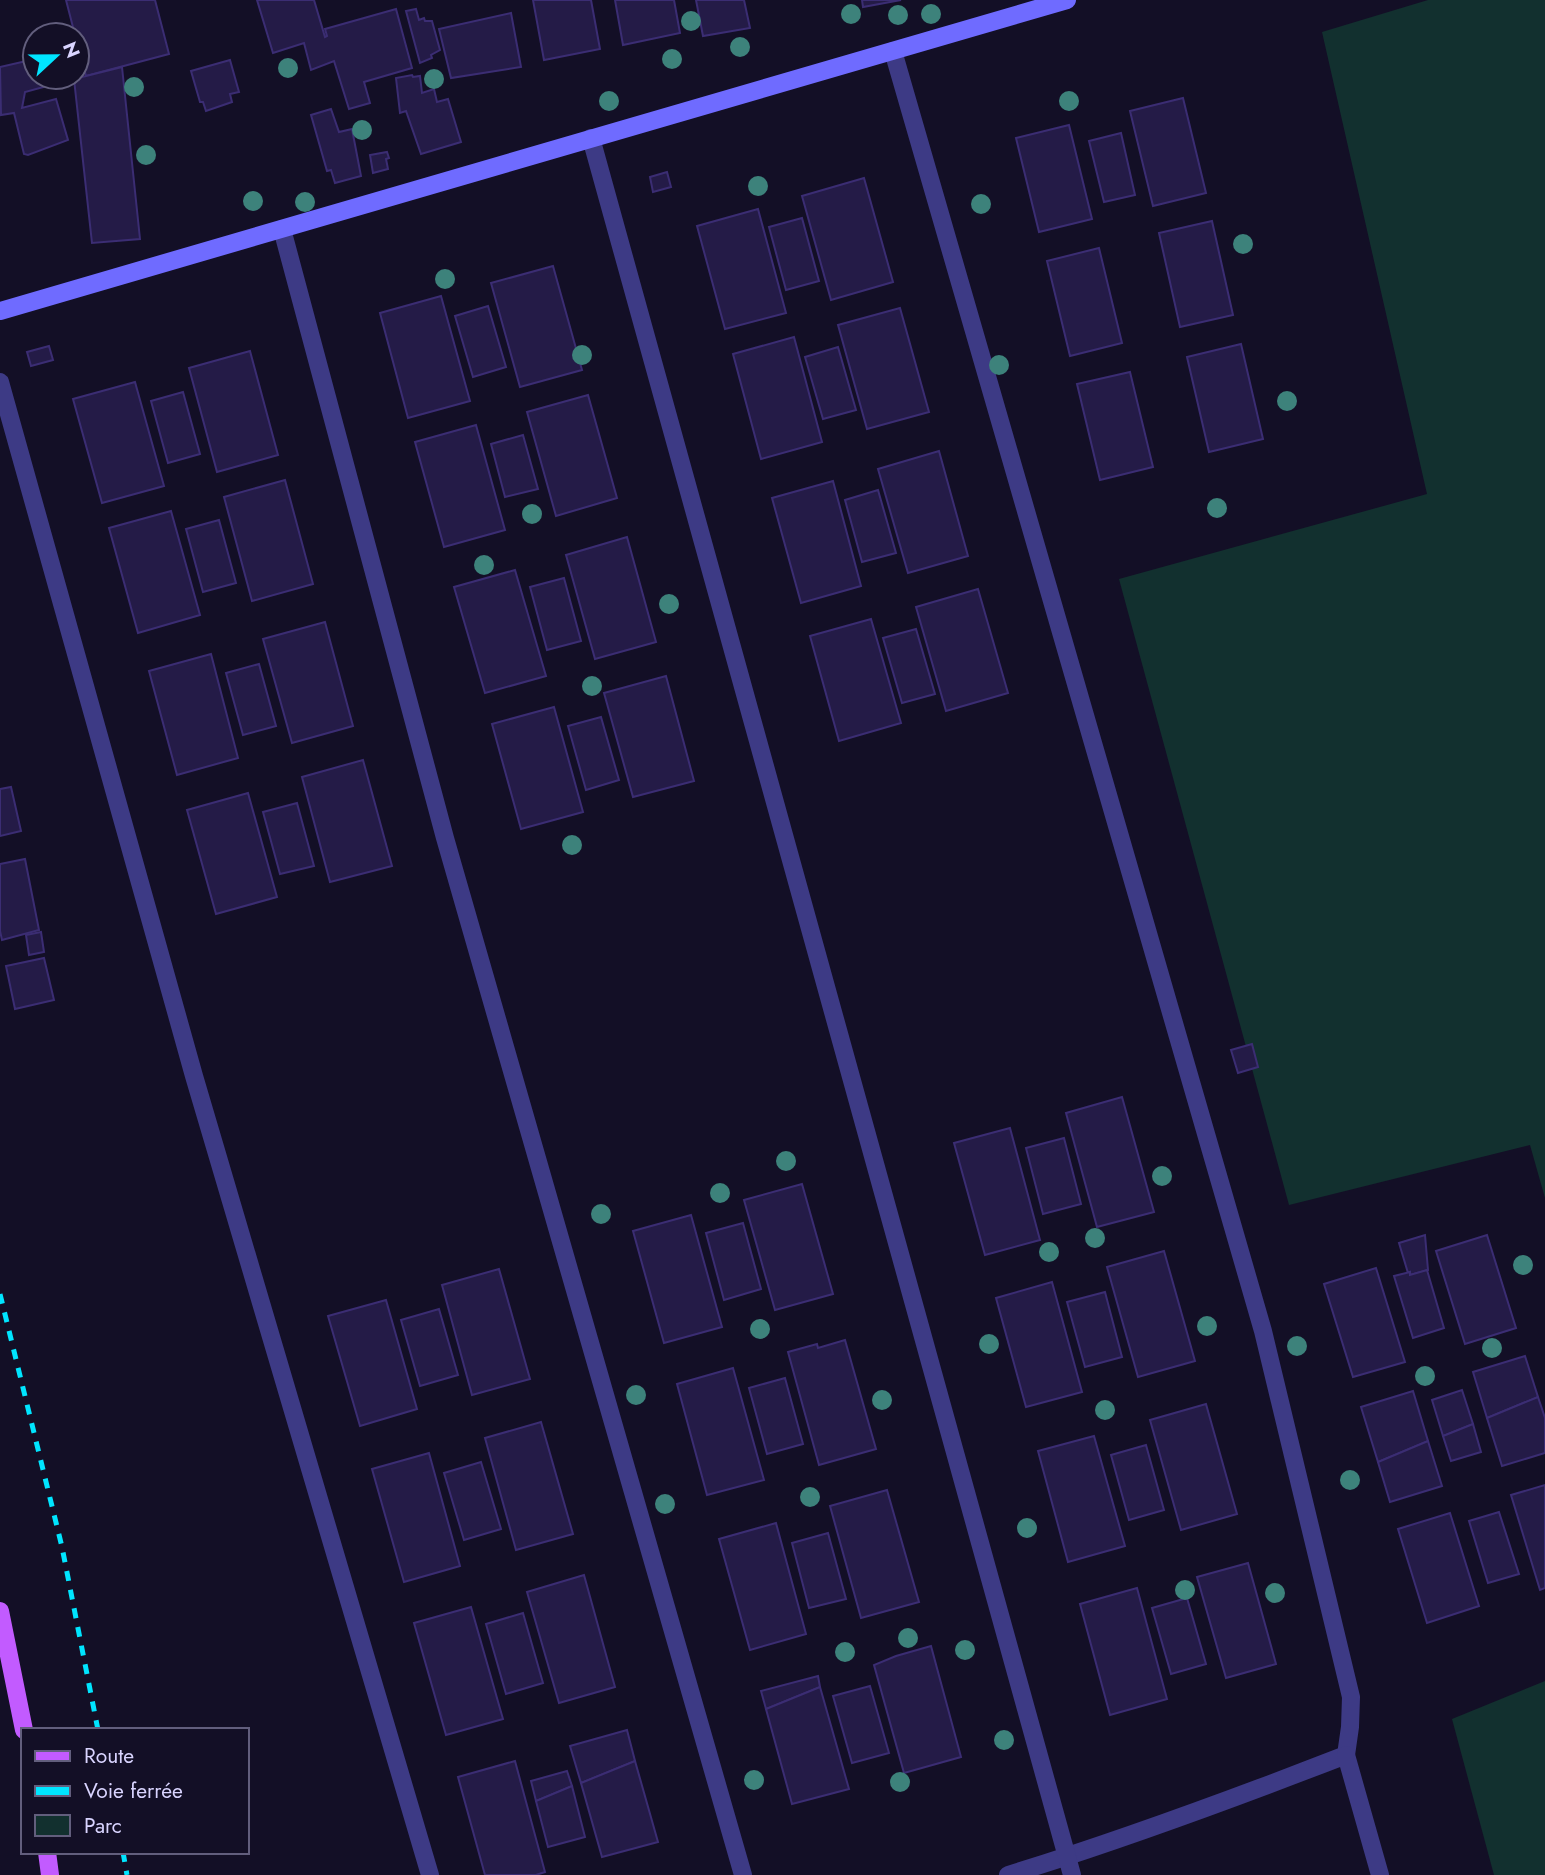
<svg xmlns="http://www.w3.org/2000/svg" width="1545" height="1875" viewBox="0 0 1545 1875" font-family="Jost,sans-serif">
  <rect width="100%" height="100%" fill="#130f26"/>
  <g fill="#12302f">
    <path d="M 1428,0 L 1545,0 L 1545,1198 L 1530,1145 L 1289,1205 L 1119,579 L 1427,494 L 1322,32 Z"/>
    <path d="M 1545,1681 L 1545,1875 L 1494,1875 L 1452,1719 Z"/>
  </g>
  <g fill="#241b47" stroke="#3b2d73" stroke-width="2">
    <path d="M 66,0 L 155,0 L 169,54 L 86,76 L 77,43 L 77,35 L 75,35 Z"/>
    <path d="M 257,0 L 314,0 L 325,37 L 327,36 L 325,29 L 396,9 L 412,68 L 364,82 L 370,103 L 349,109 L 334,61 L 311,70 L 304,43 L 273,53 Z"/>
    <path d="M 533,0 L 591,0 L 600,49 L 544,60 Z"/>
    <path d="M 615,0 L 674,0 L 680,33 L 623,45 Z"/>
    <path d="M 696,0 L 744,0 L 750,28 L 703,36 Z"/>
    <path d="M 862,0 L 901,0 L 863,7 Z"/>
    <path d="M 416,9 L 419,20 L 424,18 L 425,21 L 432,21 L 440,50 L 431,55 L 432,58 L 420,63 L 406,11 Z"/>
    <path d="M 511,13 L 521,67 L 451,78 L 439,29 Z"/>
    <path d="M 35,59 L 35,77 L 73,77 L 73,79 L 25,92 L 22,108 L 56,99 L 68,140 L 28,155 L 24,154 L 14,113 L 1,115 L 0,67 Z"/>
    <path d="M 230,60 L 239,92 L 230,94 L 232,102 L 206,111 L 203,102 L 200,102 L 191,71 Z"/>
    <path d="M 122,67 L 140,239 L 92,243 L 74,79 Z"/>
    <path d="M 412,75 L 413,77 L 420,76 L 422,93 L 434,89 L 437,102 L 448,99 L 461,142 L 421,154 L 406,111 L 400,113 L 396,78 Z"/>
    <path d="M 1183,98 L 1206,193 L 1153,206 L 1130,111 Z"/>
    <path d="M 331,109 L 339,132 L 352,129 L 361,176 L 335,183 L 331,170 L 327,171 L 311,115 Z"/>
    <path d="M 1069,125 L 1092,219 L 1039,232 L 1016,138 Z"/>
    <path d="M 1121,133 L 1135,195 L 1104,202 L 1089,141 Z"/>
    <path d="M 387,152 L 389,158 L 386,159 L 388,169 L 373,173 L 370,155 Z"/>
    <path d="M 667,172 L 671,187 L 653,192 L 650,177 Z"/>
    <path d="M 864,178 L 893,282 L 831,300 L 802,196 Z"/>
    <path d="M 758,209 L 786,313 L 725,329 L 697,226 Z"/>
    <path d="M 802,218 L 819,281 L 786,290 L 769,227 Z"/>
    <path d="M 1212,221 L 1233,315 L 1180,327 L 1159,233 Z"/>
    <path d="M 1099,248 L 1122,343 L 1070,356 L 1047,261 Z"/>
    <path d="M 553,266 L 582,370 L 520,387 L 491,283 Z"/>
    <path d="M 441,296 L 470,401 L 408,418 L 380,313 Z"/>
    <path d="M 488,306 L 506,367 L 473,377 L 455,316 Z"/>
    <path d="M 900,308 L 929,412 L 867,429 L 838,325 Z"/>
    <path d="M 794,337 L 822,442 L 761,459 L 733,354 Z"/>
    <path d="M 1241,344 L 1263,439 L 1209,452 L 1187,357 Z"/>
    <path d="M 49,346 L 53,360 L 31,366 L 27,352 Z"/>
    <path d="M 838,347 L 856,410 L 823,419 L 805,357 Z"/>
    <path d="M 250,351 L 278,455 L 217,472 L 189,368 Z"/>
    <path d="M 1130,372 L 1153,467 L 1100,480 L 1077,384 Z"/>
    <path d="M 135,382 L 164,486 L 102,503 L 73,399 Z"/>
    <path d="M 183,392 L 200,454 L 168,463 L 151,401 Z"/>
    <path d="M 588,395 L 617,498 L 556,516 L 527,412 Z"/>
    <path d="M 476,425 L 505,530 L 444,547 L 415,442 Z"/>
    <path d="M 523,435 L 538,489 L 505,497 L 491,444 Z"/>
    <path d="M 939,451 L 968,556 L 908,573 L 878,469 Z"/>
    <path d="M 285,480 L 313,584 L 252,601 L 224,497 Z"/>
    <path d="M 833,481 L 861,586 L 801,603 L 772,498 Z"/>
    <path d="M 878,490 L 896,553 L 862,562 L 845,500 Z"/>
    <path d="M 171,511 L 200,615 L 138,633 L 109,528 Z"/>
    <path d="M 219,520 L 236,583 L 203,592 L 186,529 Z"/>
    <path d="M 627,537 L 656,642 L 595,659 L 566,555 Z"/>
    <path d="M 515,570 L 546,676 L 485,693 L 454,587 Z"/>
    <path d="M 564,578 L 581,641 L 547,650 L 530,587 Z"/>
    <path d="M 978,589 L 1008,693 L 946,711 L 916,607 Z"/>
    <path d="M 871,619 L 901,723 L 839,741 L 810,636 Z"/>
    <path d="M 325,622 L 353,726 L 292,743 L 263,639 Z"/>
    <path d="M 916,629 L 935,694 L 902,703 L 883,638 Z"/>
    <path d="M 211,654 L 238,758 L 177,775 L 149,671 Z"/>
    <path d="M 259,664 L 276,726 L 243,735 L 226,673 Z"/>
    <path d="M 666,676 L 694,781 L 633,797 L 604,693 Z"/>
    <path d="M 554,707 L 583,812 L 521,829 L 492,724 Z"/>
    <path d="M 601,717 L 619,780 L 586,790 L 568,726 Z"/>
    <path d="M 363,760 L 392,866 L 330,882 L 302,777 Z"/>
    <path d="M 11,787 L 21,831 L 0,836 L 0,789 Z"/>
    <path d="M 248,793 L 277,897 L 216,914 L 187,810 Z"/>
    <path d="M 297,803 L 314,866 L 280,874 L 263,812 Z"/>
    <path d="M 25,859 L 39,930 L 2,940 L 0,931 L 0,864 Z"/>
    <path d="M 41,932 L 44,952 L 29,955 L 26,935 Z"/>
    <path d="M 44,958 L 54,1000 L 15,1009 L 6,966 Z"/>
    <path d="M 1252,1044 L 1258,1067 L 1238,1073 L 1231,1050 Z"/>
    <path d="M 1122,1097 L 1154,1212 L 1097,1227 L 1066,1113 Z"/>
    <path d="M 1010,1128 L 1040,1240 L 985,1255 L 954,1143 Z"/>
    <path d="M 1064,1138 L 1081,1204 L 1043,1214 L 1026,1148 Z"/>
    <path d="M 802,1184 L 833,1294 L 775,1310 L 744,1200 Z"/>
    <path d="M 691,1215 L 722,1327 L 664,1343 L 633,1231 Z"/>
    <path d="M 743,1223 L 761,1289 L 724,1300 L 706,1233 Z"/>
    <path d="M 1425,1235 L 1428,1270 L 1410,1275 L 1410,1272 L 1408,1273 L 1399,1243 Z"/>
    <path d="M 1487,1235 L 1516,1328 L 1465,1344 L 1436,1251 Z"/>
    <path d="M 1164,1251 L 1195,1361 L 1138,1377 L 1107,1267 Z"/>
    <path d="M 1376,1268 L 1405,1362 L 1353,1377 L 1324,1284 Z"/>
    <path d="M 499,1269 L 530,1379 L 472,1395 L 442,1285 Z"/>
    <path d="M 1427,1270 L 1444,1328 L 1413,1338 L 1394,1276 L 1410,1272 L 1410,1275 Z"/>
    <path d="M 1052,1282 L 1082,1392 L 1026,1407 L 996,1298 Z"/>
    <path d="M 1105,1292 L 1122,1357 L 1085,1367 L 1067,1302 Z"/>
    <path d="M 386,1300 L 417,1409 L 360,1426 L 328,1316 Z"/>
    <path d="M 439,1309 L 458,1375 L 420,1386 L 401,1320 Z"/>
    <path d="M 845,1340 L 876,1449 L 819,1465 L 788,1352 L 817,1344 L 818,1348 Z"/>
    <path d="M 1525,1356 L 1538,1397 L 1487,1418 L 1473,1372 Z"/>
    <path d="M 733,1368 L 764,1480 L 707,1495 L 677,1384 Z"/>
    <path d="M 785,1378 L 803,1444 L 767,1454 L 749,1388 Z"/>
    <path d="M 1462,1390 L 1473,1424 L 1443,1436 L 1432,1400 Z"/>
    <path d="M 1413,1391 L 1428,1441 L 1378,1462 L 1361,1407 Z"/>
    <path d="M 1538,1397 L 1545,1418 L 1545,1453 L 1502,1466 L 1487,1418 Z"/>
    <path d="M 1206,1404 L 1237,1514 L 1181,1530 L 1150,1420 Z"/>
    <path d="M 541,1422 L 573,1534 L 516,1550 L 485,1438 Z"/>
    <path d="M 1473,1424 L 1481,1452 L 1451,1461 L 1443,1436 Z"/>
    <path d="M 1094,1436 L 1125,1546 L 1068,1562 L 1038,1451 Z"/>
    <path d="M 1428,1441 L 1442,1486 L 1390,1502 L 1378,1462 Z"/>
    <path d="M 1146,1445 L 1164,1510 L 1129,1520 L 1111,1455 Z"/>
    <path d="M 429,1453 L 460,1566 L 404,1582 L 372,1469 Z"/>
    <path d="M 481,1462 L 501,1529 L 464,1540 L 444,1473 Z"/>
    <path d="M 1545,1485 L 1545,1588 L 1540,1590 L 1511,1495 Z"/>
    <path d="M 887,1490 L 919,1602 L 861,1618 L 830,1506 Z"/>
    <path d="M 1499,1512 L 1519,1574 L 1488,1583 L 1469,1521 Z"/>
    <path d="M 1450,1513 L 1479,1606 L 1427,1623 L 1398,1529 Z"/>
    <path d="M 776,1523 L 806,1634 L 750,1650 L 719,1539 Z"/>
    <path d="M 828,1533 L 846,1599 L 809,1608 L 792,1543 Z"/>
    <path d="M 1248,1563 L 1276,1664 L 1226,1678 L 1197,1577 Z"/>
    <path d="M 584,1575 L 615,1687 L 559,1703 L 527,1592 Z"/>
    <path d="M 1137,1588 L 1167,1699 L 1110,1715 L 1080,1604 Z"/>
    <path d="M 1187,1598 L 1206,1664 L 1171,1674 L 1152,1608 Z"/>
    <path d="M 471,1607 L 503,1719 L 446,1735 L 414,1623 Z"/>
    <path d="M 523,1613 L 543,1683 L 506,1694 L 486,1624 Z"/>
    <path d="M 931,1646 L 961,1757 L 904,1773 L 874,1665 L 896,1656 Z"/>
    <path d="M 818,1676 L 820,1687 L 766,1709 L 761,1691 Z"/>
    <path d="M 870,1686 L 889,1753 L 852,1763 L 833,1696 Z"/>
    <path d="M 820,1687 L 849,1789 L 792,1804 L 766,1709 Z"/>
    <path d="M 627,1730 L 635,1761 L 581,1783 L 570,1746 Z"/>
    <path d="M 515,1761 L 545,1872 L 536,1875 L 485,1875 L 458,1777 Z"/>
    <path d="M 635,1761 L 658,1842 L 602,1857 L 581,1783 Z"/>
    <path d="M 567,1771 L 572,1786 L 536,1801 L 531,1781 Z"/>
    <path d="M 572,1786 L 585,1837 L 548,1847 L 536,1801 Z"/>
  </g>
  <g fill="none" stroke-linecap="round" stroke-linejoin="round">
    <g stroke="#3d3a85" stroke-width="18">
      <path d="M 893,51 L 1263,1331 L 1351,1697 L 1350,1727 L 1346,1755 C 1235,1798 1122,1840 1008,1875"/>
      <path d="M 591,138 L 1072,1875"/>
      <path d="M 282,229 L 445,838 L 743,1875"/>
      <path d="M 0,382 L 194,1076 L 430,1875"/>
      <path d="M 1346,1755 L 1380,1875"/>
    </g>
    <path stroke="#6f6bff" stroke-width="18" d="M 0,311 L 1067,0"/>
    <g stroke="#c25bff" stroke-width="18">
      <path d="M 0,1611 L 24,1730"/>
      <path d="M 47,1852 L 50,1875"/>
    </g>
    <g stroke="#00e5ff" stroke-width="5" stroke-dasharray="10 9" stroke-linecap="butt">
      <path d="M 0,1294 L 62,1547 L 98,1730"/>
      <path d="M 123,1852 L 127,1875"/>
    </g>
  </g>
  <g fill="#3d827b">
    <circle cx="851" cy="14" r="10"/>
    <circle cx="931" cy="14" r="10"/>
    <circle cx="898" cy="15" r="10"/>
    <circle cx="691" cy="21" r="10"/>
    <circle cx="740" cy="47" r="10"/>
    <circle cx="672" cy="59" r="10"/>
    <circle cx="288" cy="68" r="10"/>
    <circle cx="434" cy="79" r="10"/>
    <circle cx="134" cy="87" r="10"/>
    <circle cx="609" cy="101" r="10"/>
    <circle cx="1069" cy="101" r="10"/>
    <circle cx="362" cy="130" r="10"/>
    <circle cx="146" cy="155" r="10"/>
    <circle cx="758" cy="186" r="10"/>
    <circle cx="253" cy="201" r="10"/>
    <circle cx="305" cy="202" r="10"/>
    <circle cx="981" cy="204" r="10"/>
    <circle cx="1243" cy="244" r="10"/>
    <circle cx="445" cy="279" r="10"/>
    <circle cx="582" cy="355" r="10"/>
    <circle cx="999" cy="365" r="10"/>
    <circle cx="1287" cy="401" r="10"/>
    <circle cx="1217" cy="508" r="10"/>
    <circle cx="532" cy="514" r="10"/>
    <circle cx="484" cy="565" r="10"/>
    <circle cx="669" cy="604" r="10"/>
    <circle cx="592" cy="686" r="10"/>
    <circle cx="572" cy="845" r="10"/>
    <circle cx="786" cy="1161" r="10"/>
    <circle cx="1162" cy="1176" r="10"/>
    <circle cx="720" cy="1193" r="10"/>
    <circle cx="601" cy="1214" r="10"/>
    <circle cx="1095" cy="1238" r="10"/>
    <circle cx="1049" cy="1252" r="10"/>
    <circle cx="1523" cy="1265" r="10"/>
    <circle cx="1207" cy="1326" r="10"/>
    <circle cx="760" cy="1329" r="10"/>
    <circle cx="989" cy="1344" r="10"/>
    <circle cx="1297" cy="1346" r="10"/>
    <circle cx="1492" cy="1348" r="10"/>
    <circle cx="1425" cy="1376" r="10"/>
    <circle cx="636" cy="1395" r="10"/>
    <circle cx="882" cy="1400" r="10"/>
    <circle cx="1105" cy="1410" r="10"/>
    <circle cx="1350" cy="1480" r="10"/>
    <circle cx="810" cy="1497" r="10"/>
    <circle cx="665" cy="1504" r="10"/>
    <circle cx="1027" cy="1528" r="10"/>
    <circle cx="1185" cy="1590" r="10"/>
    <circle cx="1275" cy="1593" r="10"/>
    <circle cx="908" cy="1638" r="10"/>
    <circle cx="965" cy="1650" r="10"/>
    <circle cx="845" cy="1652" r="10"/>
    <circle cx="1004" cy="1740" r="10"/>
    <circle cx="754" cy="1780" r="10"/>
    <circle cx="900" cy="1782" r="10"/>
  </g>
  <rect x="21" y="1728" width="228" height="126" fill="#130f26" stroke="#625e7d" stroke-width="2"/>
  <rect x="35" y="1751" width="35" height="10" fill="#c25bff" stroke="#625e7d" stroke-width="2"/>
  <text x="84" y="1763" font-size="21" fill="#d9d4ff">Route</text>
  <rect x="35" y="1786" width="35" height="10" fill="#00e5ff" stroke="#625e7d" stroke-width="2"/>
  <text x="84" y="1798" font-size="21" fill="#d9d4ff">Voie ferrée</text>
  <rect x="35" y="1815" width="35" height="21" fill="#12302f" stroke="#625e7d" stroke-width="2"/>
  <text x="84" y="1833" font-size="21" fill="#d9d4ff">Parc</text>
  <g transform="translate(56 56) rotate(68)"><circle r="33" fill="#130f26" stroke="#625e7d" stroke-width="2"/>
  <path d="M0-5L12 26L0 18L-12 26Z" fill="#00e5ff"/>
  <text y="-10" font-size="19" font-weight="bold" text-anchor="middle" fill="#d9d4ff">N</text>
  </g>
</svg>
